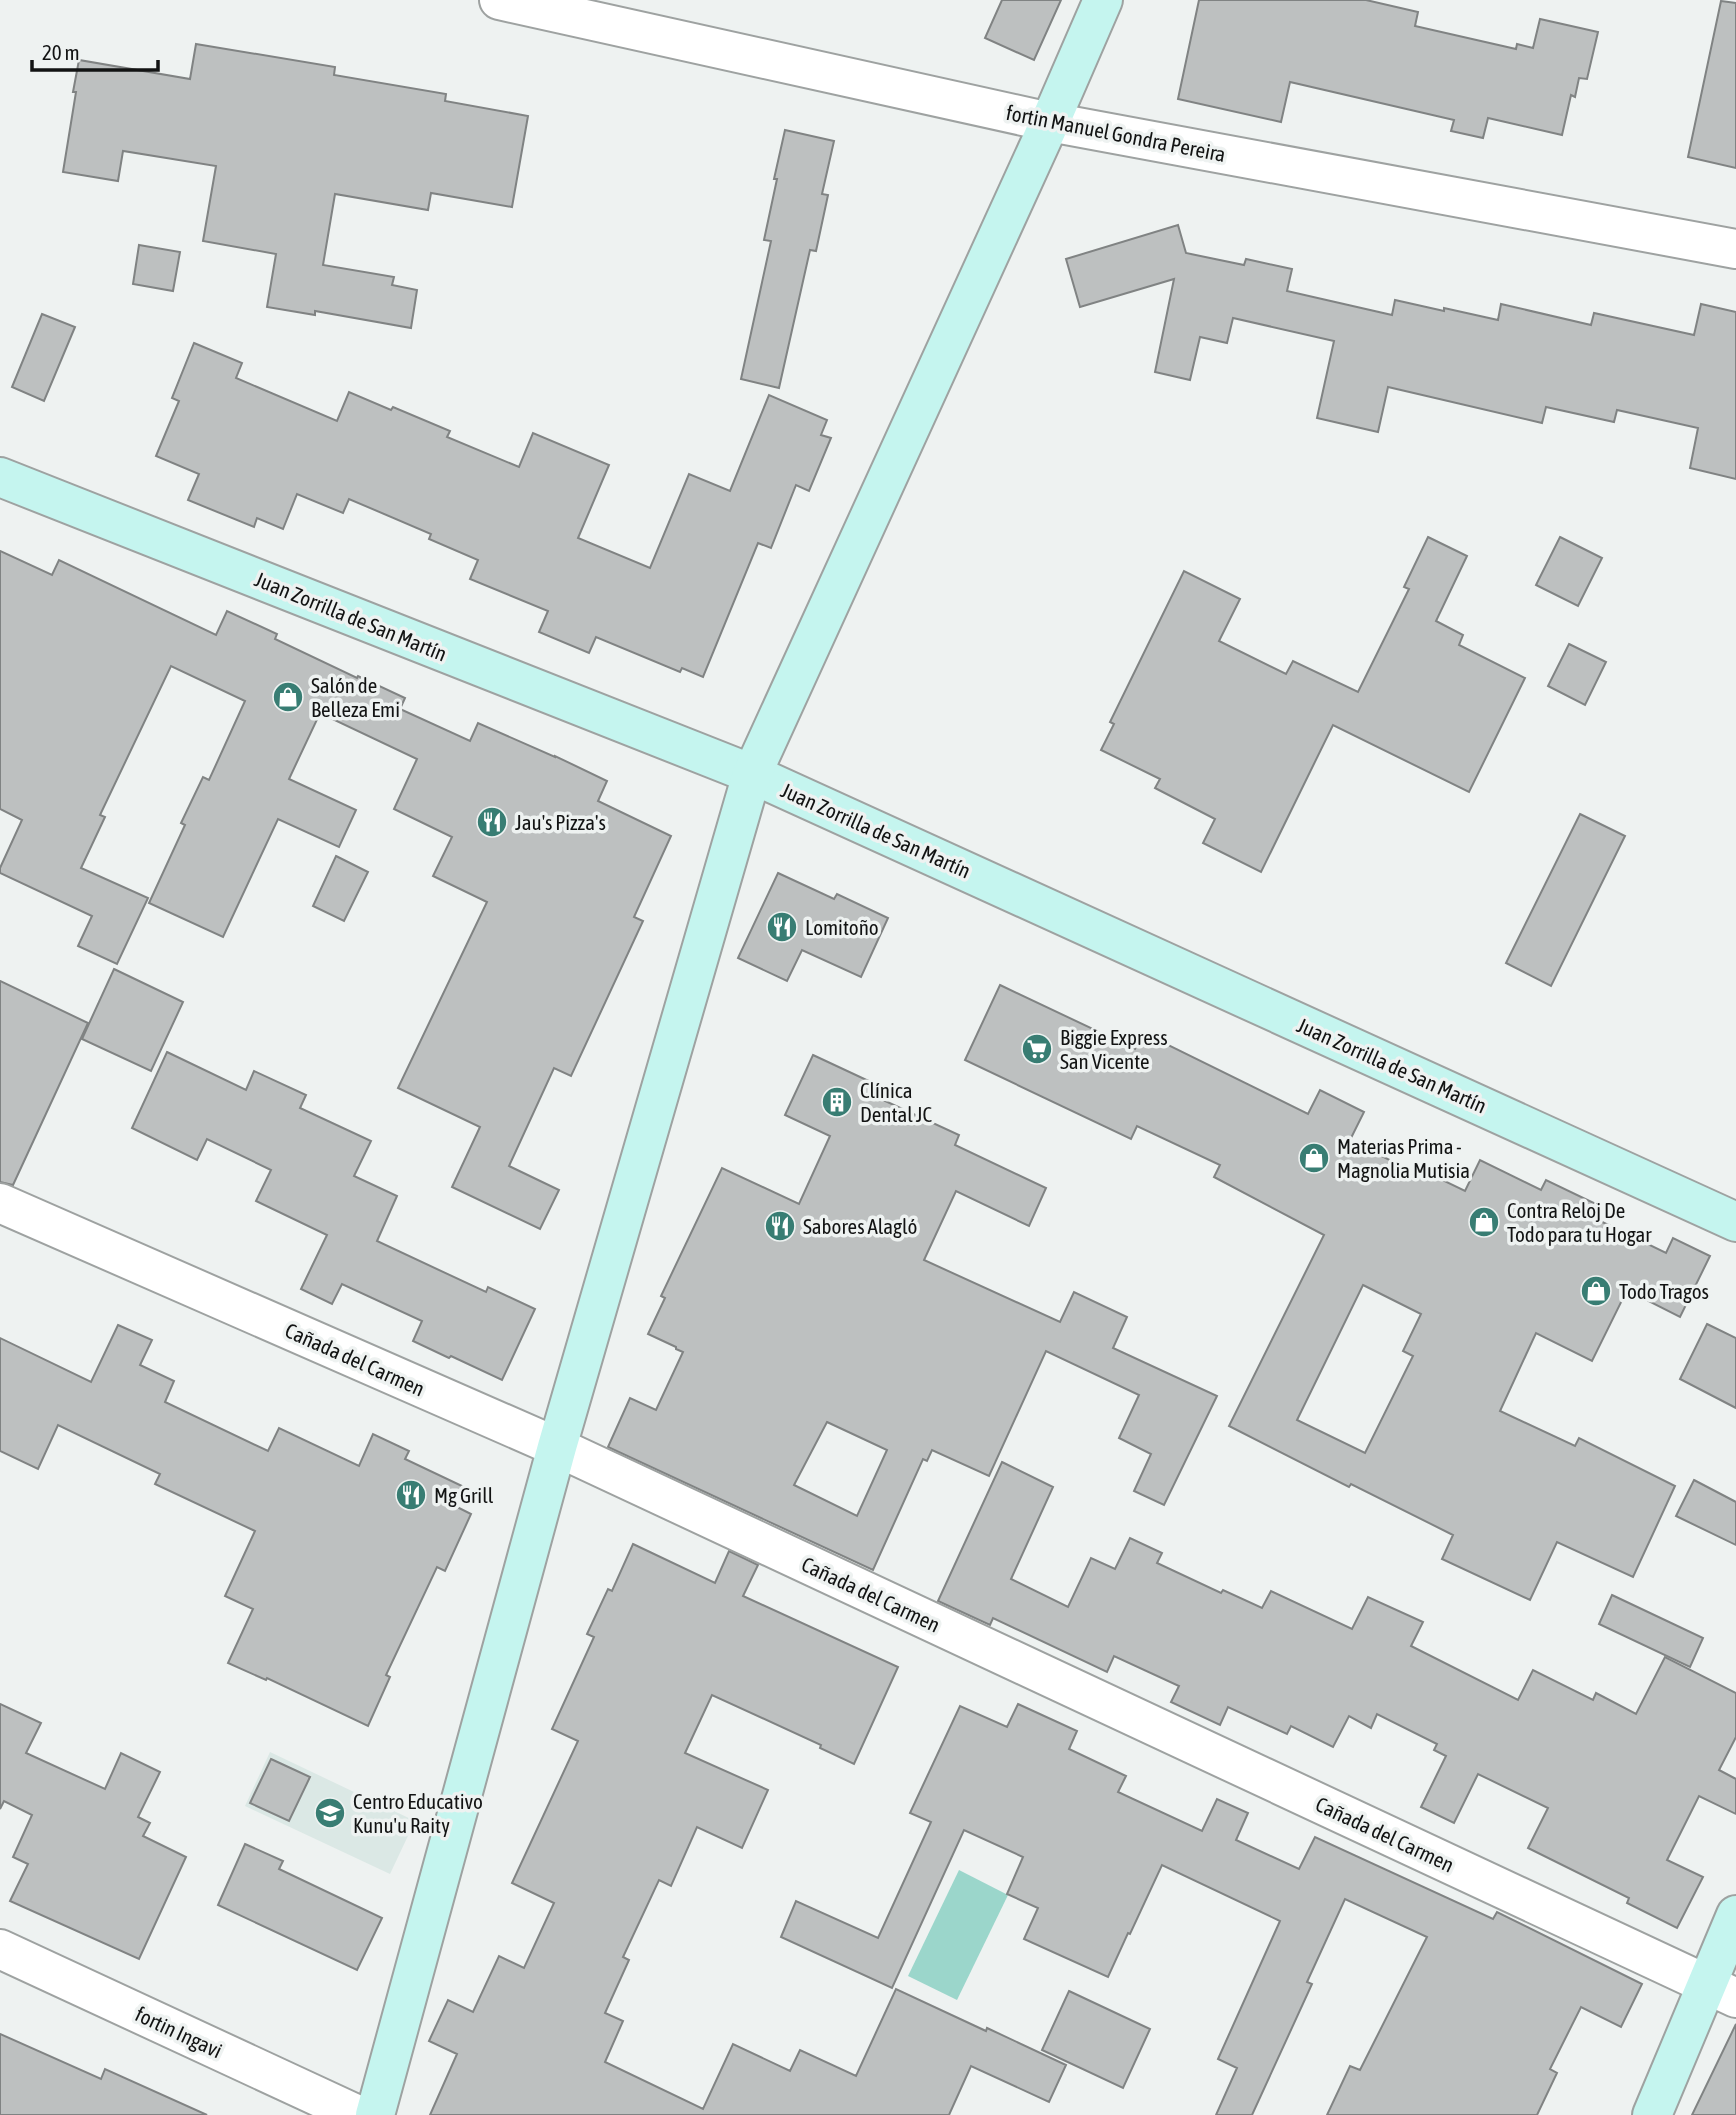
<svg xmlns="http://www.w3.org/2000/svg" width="1736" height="2115" viewBox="0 0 1736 2115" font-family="'Asap Condensed',sans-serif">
  <rect width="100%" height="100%" fill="#eef2f1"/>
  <path fill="#dbe8e5" d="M 270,1752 L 415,1821 L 390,1874 L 245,1806 Z"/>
  <path fill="#9bd6cb" d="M 959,1870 L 1008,1895 L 957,2000 L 908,1976 Z"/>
  <g fill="#bdc0c0" stroke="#808383" stroke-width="2" fill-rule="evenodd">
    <path d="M 1002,0 L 1061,0 L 1034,60 L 985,38 Z"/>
    <path d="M 1199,0 L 1366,0 L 1418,12 L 1415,26 L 1516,49 L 1517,44 L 1533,48 L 1540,19 L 1598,32 L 1587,79 L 1579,78 L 1575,97 L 1571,95 L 1562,135 L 1488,118 L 1483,138 L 1451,131 L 1454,120 L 1290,82 L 1281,122 L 1178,99 Z"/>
    <path d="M 1721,1 L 1736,3 L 1736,168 L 1688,157 Z"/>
    <path d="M 196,44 L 335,67 L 334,75 L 446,94 L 445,101 L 528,116 L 512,207 L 431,193 L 428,210 L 335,194 L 323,265 L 394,277 L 392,285 L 417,290 L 411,328 L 315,311 L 315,315 L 267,307 L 276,254 L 203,241 L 216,166 L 123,151 L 118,181 L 63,172 L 76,92 L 73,92 L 79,60 L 190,79 Z"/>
    <path d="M 785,130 L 834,141 L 822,194 L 828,195 L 816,251 L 810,250 L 779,388 L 741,379 L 771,241 L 764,240 L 777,179 L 774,179 Z"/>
    <path d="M 1178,225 L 1186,253 L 1244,265 L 1246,259 L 1292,269 L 1287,291 L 1392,315 L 1395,300 L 1444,311 L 1444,308 L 1498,320 L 1501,304 L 1591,325 L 1594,313 L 1694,335 L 1701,304 L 1736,312 L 1736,479 L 1690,468 L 1698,428 L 1617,410 L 1614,422 L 1546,407 L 1542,423 L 1388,387 L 1378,432 L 1317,418 L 1334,341 L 1233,318 L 1227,343 L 1200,337 L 1190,380 L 1155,372 L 1174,279 L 1080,307 L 1066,259 Z"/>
    <path d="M 139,245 L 180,252 L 173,291 L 133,284 Z"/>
    <path d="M 42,314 L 75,327 L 44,401 L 12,387 Z"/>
    <path d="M 194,343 L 242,363 L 236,378 L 337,421 L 349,392 L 391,410 L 393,407 L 450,431 L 447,437 L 519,467 L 533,433 L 609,465 L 578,538 L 650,568 L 689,474 L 730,491 L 769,395 L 827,420 L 821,435 L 831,438 L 809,491 L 796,485 L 771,548 L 758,543 L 703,677 L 682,668 L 680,672 L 596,637 L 589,653 L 539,632 L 548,611 L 470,579 L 478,560 L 429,539 L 431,534 L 349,499 L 343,513 L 297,494 L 283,529 L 257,518 L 254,527 L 188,500 L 199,474 L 156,456 L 179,401 L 172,398 Z"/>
    <path d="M 1428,537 L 1467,556 L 1436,621 L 1463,635 L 1459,645 L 1525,678 L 1469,792 L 1333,725 L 1261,872 L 1203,843 L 1215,819 L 1155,788 L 1160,779 L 1101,750 L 1114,724 L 1110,722 L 1184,571 L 1240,599 L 1219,641 L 1286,674 L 1293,661 L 1358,692 L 1409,589 L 1404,587 Z"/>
    <path d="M 1560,537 L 1602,558 L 1578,606 L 1536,585 Z"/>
    <path d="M 0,551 L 52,575 L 59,560 L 216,635 L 227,611 L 277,634 L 275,639 L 357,678 L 358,676 L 405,698 L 400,709 L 470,741 L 478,723 L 555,757 L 555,756 L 607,781 L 598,801 L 671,836 L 634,917 L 643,921 L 571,1076 L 554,1068 L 509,1166 L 559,1190 L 540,1229 L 452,1187 L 480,1127 L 398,1088 L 487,902 L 433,876 L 452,837 L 394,809 L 417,759 L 320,713 L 289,779 L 356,810 L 339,847 L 278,819 L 223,937 L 149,903 L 185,825 L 181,823 L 203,777 L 209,780 L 245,701 L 171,666 L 100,815 L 105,817 L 81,868 L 148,898 L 117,964 L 78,946 L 92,916 L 0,873 L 0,868 L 22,820 L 0,809 Z"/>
    <path d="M 1569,644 L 1606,662 L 1585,705 L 1548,686 Z"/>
    <path d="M 1580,814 L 1625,836 L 1551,986 L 1506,963 Z"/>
    <path d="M 336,856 L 368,872 L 344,921 L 313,906 Z"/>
    <path d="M 778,873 L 834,899 L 837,894 L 888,918 L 861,977 L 802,950 L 787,981 L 738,958 Z"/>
    <path d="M 114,969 L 183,1002 L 151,1071 L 82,1039 Z"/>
    <path d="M 0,981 L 88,1023 L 13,1185 L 0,1182 Z"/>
    <path d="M 1000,985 L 1135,1049 L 1138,1041 L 1142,1043 L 1146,1034 L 1308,1114 L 1320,1090 L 1364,1112 L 1350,1140 L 1423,1177 L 1426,1172 L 1465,1191 L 1480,1160 L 1541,1190 L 1546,1180 L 1600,1206 L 1594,1218 L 1666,1253 L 1673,1238 L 1710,1256 L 1680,1317 L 1627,1290 L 1592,1361 L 1536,1333 L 1500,1411 L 1575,1446 L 1579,1438 L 1675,1486 L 1633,1577 L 1557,1542 L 1530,1600 L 1442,1559 L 1453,1535 L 1351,1484 L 1349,1487 L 1229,1426 L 1324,1235 L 1214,1177 L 1220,1165 L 1137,1126 L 1131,1139 L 965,1060 ZM 1363,1285 L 1421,1314 L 1403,1351 L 1413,1356 L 1365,1453 L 1297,1420 Z"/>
    <path d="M 167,1052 L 246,1090 L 254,1071 L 306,1095 L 300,1108 L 371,1141 L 354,1176 L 397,1196 L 377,1241 L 486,1292 L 488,1287 L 535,1309 L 502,1380 L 451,1356 L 449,1358 L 413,1341 L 422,1321 L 342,1284 L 332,1304 L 301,1289 L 327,1235 L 256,1201 L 271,1170 L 207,1139 L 197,1160 L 132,1128 Z"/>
    <path d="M 813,1055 L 888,1090 L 883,1100 L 959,1135 L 955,1145 L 1046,1188 L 1029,1226 L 956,1191 L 924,1260 L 1060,1322 L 1074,1292 L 1127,1317 L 1113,1348 L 1217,1396 L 1164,1505 L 1134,1491 L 1151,1454 L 1119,1438 L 1139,1395 L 1046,1351 L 989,1476 L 932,1450 L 927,1461 L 923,1459 L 873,1570 L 608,1447 L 630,1398 L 656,1410 L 683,1352 L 676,1349 L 676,1347 L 648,1334 L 665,1298 L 661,1296 L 722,1168 L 799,1204 L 830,1136 L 785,1115 ZM 827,1422 L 887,1450 L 857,1516 L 794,1485 Z"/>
    <path d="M 1707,1324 L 1736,1338 L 1736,1408 L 1680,1379 Z"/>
    <path d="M 118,1325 L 152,1340 L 140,1365 L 174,1381 L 165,1402 L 268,1451 L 279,1428 L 359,1466 L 373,1434 L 409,1451 L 405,1459 L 462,1486 L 453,1505 L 471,1514 L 445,1571 L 437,1567 L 386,1675 L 390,1677 L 368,1726 L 267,1678 L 266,1680 L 228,1663 L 253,1609 L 225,1596 L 255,1531 L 155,1484 L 160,1474 L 58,1425 L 38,1469 L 0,1451 L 0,1338 L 91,1382 Z"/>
    <path d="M 1002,1462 L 1053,1487 L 1011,1579 L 1068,1607 L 1091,1558 L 1115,1569 L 1130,1538 L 1162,1553 L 1157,1563 L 1221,1593 L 1223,1590 L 1262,1608 L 1271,1591 L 1352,1629 L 1368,1597 L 1423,1622 L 1411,1646 L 1518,1700 L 1533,1670 L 1593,1700 L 1596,1693 L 1636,1714 L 1665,1657 L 1736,1693 L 1736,1737 L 1719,1770 L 1736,1779 L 1736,1814 L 1699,1796 L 1667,1860 L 1703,1877 L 1677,1928 L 1627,1903 L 1629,1898 L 1528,1848 L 1548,1808 L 1478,1774 L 1454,1823 L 1421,1807 L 1446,1756 L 1434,1750 L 1437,1744 L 1377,1714 L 1371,1728 L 1349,1716 L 1333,1747 L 1291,1726 L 1287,1734 L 1228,1707 L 1220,1725 L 1171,1702 L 1179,1686 L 1114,1656 L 1107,1672 L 993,1618 L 990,1625 L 938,1601 Z"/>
    <path d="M 1694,1480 L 1736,1502 L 1736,1545 L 1676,1516 Z"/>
    <path d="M 633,1544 L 715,1583 L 729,1551 L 758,1565 L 743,1596 L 898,1667 L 854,1764 L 820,1748 L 821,1745 L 712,1695 L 685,1753 L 768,1790 L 742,1848 L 697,1827 L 671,1886 L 659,1880 L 623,1957 L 629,1960 L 605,2013 L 623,2021 L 605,2062 L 703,2109 L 733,2044 L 790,2071 L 800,2050 L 856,2076 L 896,1989 L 986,2031 L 987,2028 L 1066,2065 L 1049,2102 L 971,2066 L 949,2115 L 430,2115 L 457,2054 L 429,2041 L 448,2000 L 473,2012 L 499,1956 L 524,1968 L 554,1903 L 512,1883 L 578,1741 L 552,1729 L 594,1637 L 587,1634 L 608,1589 L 612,1591 Z"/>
    <path d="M 1612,1595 L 1703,1638 L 1690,1667 L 1599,1624 Z"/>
    <path d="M 0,1704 L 41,1723 L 26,1753 L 105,1789 L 121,1753 L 160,1772 L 138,1817 L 150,1823 L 143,1836 L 186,1857 L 139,1959 L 10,1901 L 28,1864 L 13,1857 L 32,1815 L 4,1801 L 0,1809 Z"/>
    <path d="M 1018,1704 L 1077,1731 L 1069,1749 L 1126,1776 L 1118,1792 L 1202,1831 L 1217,1799 L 1248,1813 L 1236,1840 L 1299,1869 L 1315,1837 L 1493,1919 L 1497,1912 L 1642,1984 L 1621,2027 L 1581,2007 L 1550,2069 L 1557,2073 L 1537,2115 L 1327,2115 L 1350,2066 L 1360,2070 L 1427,1937 L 1345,1899 L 1307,1982 L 1312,1984 L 1252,2115 L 1216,2115 L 1237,2068 L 1218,2059 L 1280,1921 L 1162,1865 L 1130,1934 L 1128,1933 L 1108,1977 L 1024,1939 L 1038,1908 L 1007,1894 L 1023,1857 L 964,1830 L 892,1988 L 781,1937 L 796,1901 L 878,1938 L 931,1822 L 910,1813 L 960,1706 L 1007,1727 Z"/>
    <path d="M 271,1759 L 310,1777 L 289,1821 L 250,1803 Z"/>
    <path d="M 245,1844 L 283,1861 L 279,1869 L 382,1918 L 357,1970 L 218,1905 Z"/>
    <path d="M 1069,1991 L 1150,2029 L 1123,2088 L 1042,2050 Z"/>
    <path d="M 1736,2024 L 1736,2115 L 1692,2115 Z"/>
    <path d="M 0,2034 L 101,2079 L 105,2069 L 207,2115 L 0,2115 Z"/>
  </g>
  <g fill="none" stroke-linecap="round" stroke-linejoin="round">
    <g stroke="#9ea2a1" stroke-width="42">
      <g id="street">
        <path d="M 499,0 L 1050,122 L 1736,249"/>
        <path d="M 0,1203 L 557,1447 L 1736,1998"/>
        <path d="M 0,1949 L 358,2115"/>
      </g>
    </g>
    <g stroke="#9ea2a1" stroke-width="42">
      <g id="secondary">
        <path d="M 0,477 L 752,774 L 1736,1222"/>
        <path d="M 375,2115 L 557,1447 L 752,774 L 1050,122 L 1103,0"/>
        <path d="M 1652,2115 L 1736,1915"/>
      </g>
    </g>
    <use href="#street" stroke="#fff" stroke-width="38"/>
    <use href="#secondary" stroke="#c5f5ef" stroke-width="38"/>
  </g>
  <defs>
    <g id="shop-disc" transform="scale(1.575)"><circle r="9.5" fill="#387d73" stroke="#eef2f1"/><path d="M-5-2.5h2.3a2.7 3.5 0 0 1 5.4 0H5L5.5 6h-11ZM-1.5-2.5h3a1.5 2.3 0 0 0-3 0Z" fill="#fff"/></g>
    <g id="restaurant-disc" transform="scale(1.575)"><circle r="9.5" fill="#387d73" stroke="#eef2f1"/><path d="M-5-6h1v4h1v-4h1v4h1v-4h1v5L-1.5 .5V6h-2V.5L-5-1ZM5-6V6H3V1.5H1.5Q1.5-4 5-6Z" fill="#fff"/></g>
    <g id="supermarket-disc" transform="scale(1.575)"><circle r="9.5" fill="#387d73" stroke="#eef2f1"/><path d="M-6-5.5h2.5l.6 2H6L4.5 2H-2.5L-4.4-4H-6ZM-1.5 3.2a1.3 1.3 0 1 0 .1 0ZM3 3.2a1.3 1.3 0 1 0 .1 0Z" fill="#fff"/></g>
    <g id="building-disc" transform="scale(1.575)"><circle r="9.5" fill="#387d73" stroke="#eef2f1"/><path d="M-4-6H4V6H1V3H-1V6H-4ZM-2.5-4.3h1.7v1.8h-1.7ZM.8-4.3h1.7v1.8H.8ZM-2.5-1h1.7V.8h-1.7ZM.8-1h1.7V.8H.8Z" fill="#fff"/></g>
    <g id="school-disc" transform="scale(1.575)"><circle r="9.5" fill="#387d73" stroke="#eef2f1"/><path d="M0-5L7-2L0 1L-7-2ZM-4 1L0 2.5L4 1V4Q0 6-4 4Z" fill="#fff"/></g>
  </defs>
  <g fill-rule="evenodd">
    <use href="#shop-disc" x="288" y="697"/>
    <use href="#restaurant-disc" x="492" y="822"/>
    <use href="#restaurant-disc" x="782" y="927"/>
    <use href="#supermarket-disc" x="1037" y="1049"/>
    <use href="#building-disc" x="837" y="1102"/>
    <use href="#shop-disc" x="1314" y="1158"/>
    <use href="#shop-disc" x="1484" y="1222"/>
    <use href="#restaurant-disc" x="780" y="1226"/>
    <use href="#shop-disc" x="1596" y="1291"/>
    <use href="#restaurant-disc" x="411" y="1495"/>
    <use href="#school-disc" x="330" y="1813"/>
  </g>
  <g text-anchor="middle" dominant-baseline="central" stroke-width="7" stroke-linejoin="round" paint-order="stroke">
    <g font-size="21" fill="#121313" stroke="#eef2f1">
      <text transform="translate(1116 133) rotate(11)">fortin Manuel Gondra Pereira</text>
      <text transform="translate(351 616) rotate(22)">Juan Zorrilla de San Martín</text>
      <text transform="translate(876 830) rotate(24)">Juan Zorrilla de San Martín</text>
      <text transform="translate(1392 1065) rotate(24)">Juan Zorrilla de San Martín</text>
      <text transform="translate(355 1359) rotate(24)">Cañada del Carmen</text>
      <text transform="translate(871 1594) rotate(25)">Cañada del Carmen</text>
      <text transform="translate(1385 1834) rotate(25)">Cañada del Carmen</text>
      <text transform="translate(179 2032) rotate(25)">fortin Ingavi</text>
    </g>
    <g font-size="21" fill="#121313" stroke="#eef2f1" text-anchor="start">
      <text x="311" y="685">Salón de<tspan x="311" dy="24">Belleza Emi</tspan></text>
      <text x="515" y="822">Jau's Pizza's</text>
      <text x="805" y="927">Lomitoño</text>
      <text x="1060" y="1037">Biggie Express<tspan x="1060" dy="24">San Vicente</tspan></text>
      <text x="860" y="1090">Clínica<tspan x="860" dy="24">Dental JC</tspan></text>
      <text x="1337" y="1146">Materias Prima -<tspan x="1337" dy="24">Magnolia Mutisia</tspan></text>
      <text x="1507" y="1210">Contra Reloj De<tspan x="1507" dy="24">Todo para tu Hogar</tspan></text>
      <text x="803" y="1226">Sabores Alagló</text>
      <text x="1619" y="1291">Todo Tragos</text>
      <text x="434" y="1495">Mg Grill</text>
      <text x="353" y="1801">Centro Educativo<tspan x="353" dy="24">Kunu'u Raity</tspan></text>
    </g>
  </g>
  <path d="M32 60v10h126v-10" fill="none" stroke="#121313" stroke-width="3.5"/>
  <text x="42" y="60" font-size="21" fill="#121313" stroke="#eef2f1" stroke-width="5" paint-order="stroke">20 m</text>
</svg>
